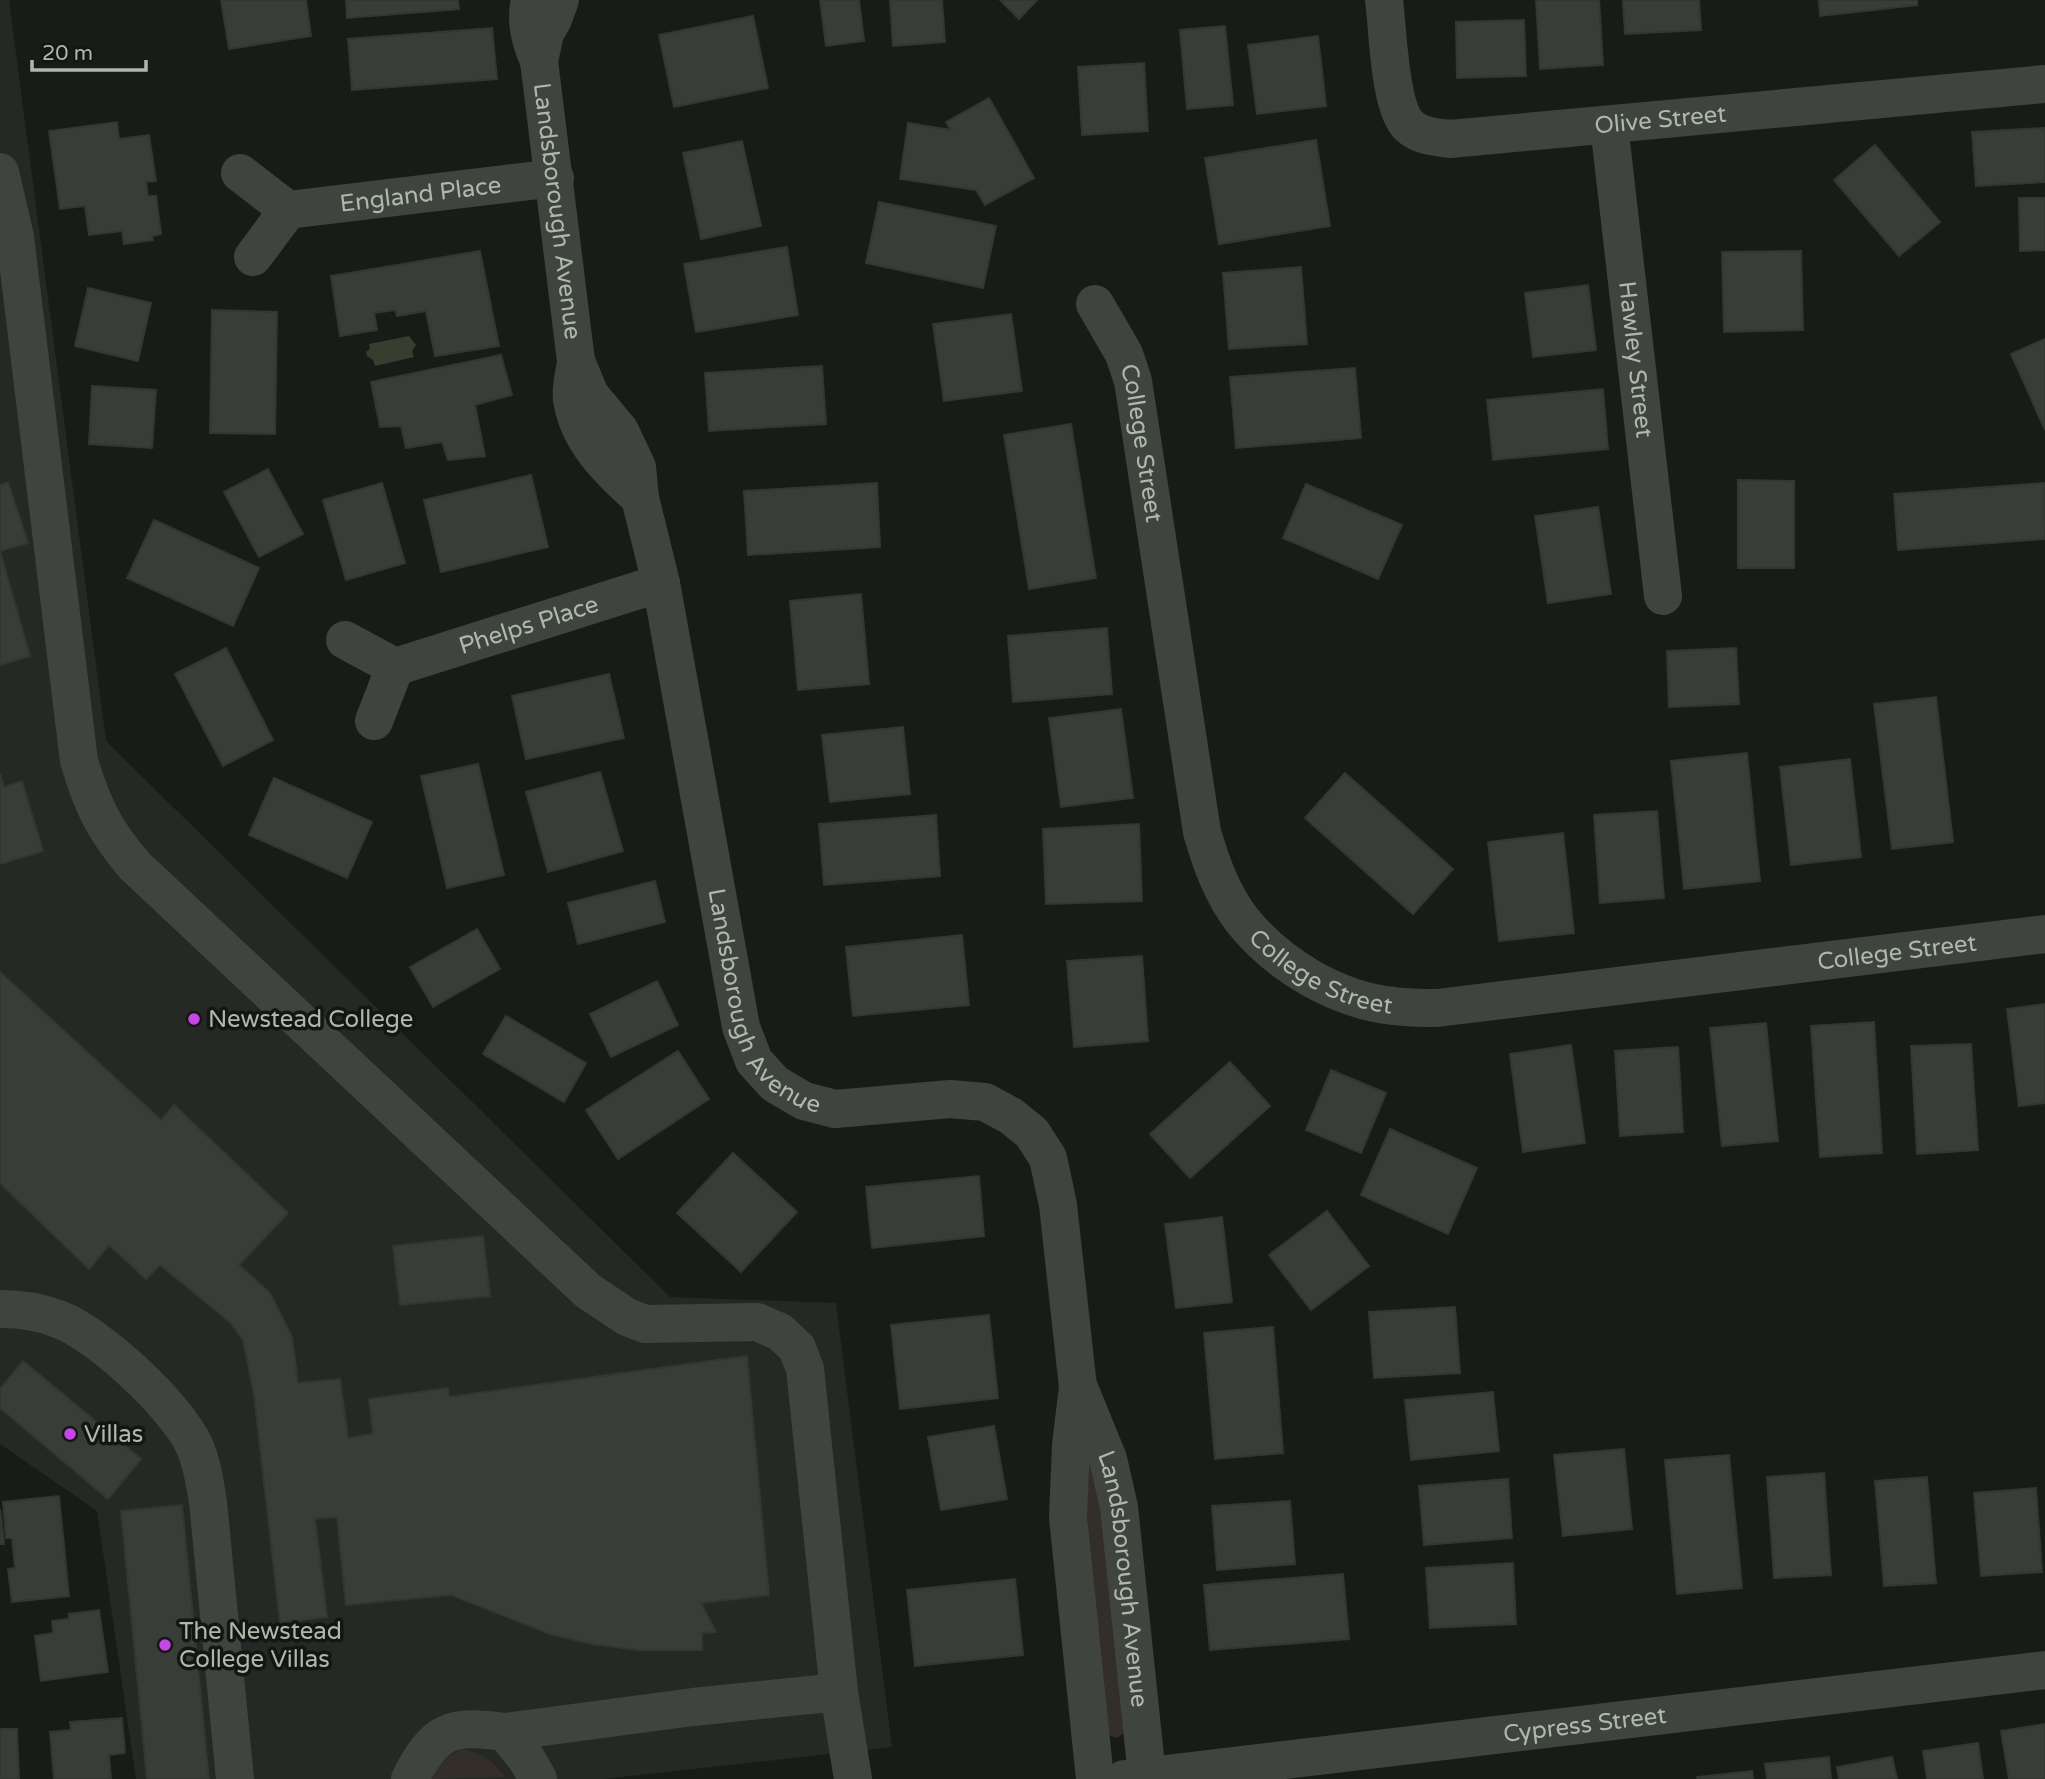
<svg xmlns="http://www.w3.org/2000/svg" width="2045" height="1779" viewBox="0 0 2045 1779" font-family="'Varela Round',sans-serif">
  <rect width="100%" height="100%" fill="#191b19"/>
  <path fill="#252825" d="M 0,0 L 9,0 L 106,741 L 670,1297 L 836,1303 L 892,1747 L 603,1779 L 136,1779 L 97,1511 L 0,1444 Z"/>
  <g fill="#342e2b">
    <path d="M 1086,1451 L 1101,1501 L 1125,1732 L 1117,1738 L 1104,1734 L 1082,1452 Z"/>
    <path d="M 463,1749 C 483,1754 493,1761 505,1777 L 432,1779 C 438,1762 448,1756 463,1749 Z"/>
  </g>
  <path fill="#353e2f" d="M 409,336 L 416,345 L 412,351 L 414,357 L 375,366 L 373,360 L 367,356 L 366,352 L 370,349 L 369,344 Z"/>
  <g fill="#393d39" stroke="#333633" stroke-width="2">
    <path d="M 221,0 L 306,0 L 311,36 L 229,49 Z"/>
    <path d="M 346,0 L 458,0 L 459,9 L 347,18 Z"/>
    <path d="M 820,0 L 859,0 L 864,41 L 826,46 Z"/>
    <path d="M 890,0 L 942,0 L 945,42 L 893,46 Z"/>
    <path d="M 1000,0 L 1037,0 L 1019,19 Z"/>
    <path d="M 1536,0 L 1599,0 L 1603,65 L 1540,69 Z"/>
    <path d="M 1623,0 L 1699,0 L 1701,30 L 1625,34 Z"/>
    <path d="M 1819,0 L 1917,0 L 1917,5 L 1820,16 Z"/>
    <path d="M 753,16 L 768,88 L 674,107 L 659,35 Z"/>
    <path d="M 1524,20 L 1526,76 L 1457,78 L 1456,22 Z"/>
    <path d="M 1225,26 L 1233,105 L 1187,109 L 1180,30 Z"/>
    <path d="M 492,28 L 497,79 L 352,90 L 348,39 Z"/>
    <path d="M 1318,36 L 1326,106 L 1257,114 L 1248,45 Z"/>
    <path d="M 1144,63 L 1148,131 L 1082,135 L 1078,67 Z"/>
    <path d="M 989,98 L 1034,178 L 985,205 L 976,190 L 900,179 L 908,123 L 951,130 L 946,122 Z"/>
    <path d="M 117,122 L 119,139 L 149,135 L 156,181 L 146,182 L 148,196 L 156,196 L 161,234 L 152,236 L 153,240 L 124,244 L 122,231 L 89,235 L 85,206 L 60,209 L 49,131 Z"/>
    <path d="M 2045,128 L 2045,182 L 1976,186 L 1972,132 Z"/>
    <path d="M 1316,140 L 1330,226 L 1219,244 L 1205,158 Z"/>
    <path d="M 742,141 L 761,226 L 701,239 L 683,153 Z"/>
    <path d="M 1875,145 L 1940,222 L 1899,256 L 1834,180 Z"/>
    <path d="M 2019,198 L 2045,198 L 2045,250 L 2020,251 Z"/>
    <path d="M 879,202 L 996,226 L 983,288 L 866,263 Z"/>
    <path d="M 787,247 L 798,315 L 696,332 L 684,264 Z"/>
    <path d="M 480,251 L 499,346 L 435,356 L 426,311 L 397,316 L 395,310 L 374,313 L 377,330 L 340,336 L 331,276 Z"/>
    <path d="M 1801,251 L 1803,330 L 1724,332 L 1722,252 Z"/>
    <path d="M 1301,267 L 1307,344 L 1229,349 L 1223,273 Z"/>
    <path d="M 1588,285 L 1596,350 L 1533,357 L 1525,293 Z"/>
    <path d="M 88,288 L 151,303 L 138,361 L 75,346 Z"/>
    <path d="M 212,310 L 277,312 L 275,434 L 210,433 Z"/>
    <path d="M 1011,314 L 1022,391 L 944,401 L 933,324 Z"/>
    <path d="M 2045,339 L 2045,430 L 2011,354 Z"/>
    <path d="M 501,355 L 512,395 L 475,405 L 485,456 L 448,460 L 442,442 L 406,448 L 401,426 L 380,427 L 371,382 Z"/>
    <path d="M 822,366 L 826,424 L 709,431 L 705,373 Z"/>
    <path d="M 1355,368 L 1361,438 L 1236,448 L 1230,377 Z"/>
    <path d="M 92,386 L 156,390 L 152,448 L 89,444 Z"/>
    <path d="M 1603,389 L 1608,449 L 1493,460 L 1487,400 Z"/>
    <path d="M 1071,424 L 1096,578 L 1029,589 L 1004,435 Z"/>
    <path d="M 268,469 L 303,534 L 259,557 L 224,492 Z"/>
    <path d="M 531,475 L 548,547 L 441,572 L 424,500 Z"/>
    <path d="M 1738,480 L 1794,481 L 1794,568 L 1738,568 Z"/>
    <path d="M 8,482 L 28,543 L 0,551 L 0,485 Z"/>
    <path d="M 382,483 L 405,563 L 346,580 L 323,500 Z"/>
    <path d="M 877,483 L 880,547 L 748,555 L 744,491 Z"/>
    <path d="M 2044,483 L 2045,539 L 1898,550 L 1894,494 Z"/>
    <path d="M 1306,484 L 1402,525 L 1378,579 L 1283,538 Z"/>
    <path d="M 1598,507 L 1611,594 L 1548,603 L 1535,516 Z"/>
    <path d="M 154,520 L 259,568 L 233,626 L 127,578 Z"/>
    <path d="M 0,551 L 30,656 L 0,665 Z"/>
    <path d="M 861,594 L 869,684 L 798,690 L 790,601 Z"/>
    <path d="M 1107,628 L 1112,694 L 1013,702 L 1008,636 Z"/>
    <path d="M 226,648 L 273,740 L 223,766 L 175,674 Z"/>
    <path d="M 1736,648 L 1739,704 L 1669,707 L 1667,651 Z"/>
    <path d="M 609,674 L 624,738 L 526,759 L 512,696 Z"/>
    <path d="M 1936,697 L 1953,842 L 1892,849 L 1874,704 Z"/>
    <path d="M 1121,709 L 1133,798 L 1061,807 L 1049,718 Z"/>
    <path d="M 903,727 L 910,794 L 830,802 L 822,735 Z"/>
    <path d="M 1747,753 L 1760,881 L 1684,889 L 1671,761 Z"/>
    <path d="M 1850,759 L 1861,857 L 1791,865 L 1780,767 Z"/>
    <path d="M 478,764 L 504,875 L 447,888 L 421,776 Z"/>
    <path d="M 600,772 L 623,851 L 548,872 L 526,792 Z"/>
    <path d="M 0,773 L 4,787 L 22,781 L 43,851 L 0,864 Z"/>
    <path d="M 1345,773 L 1453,869 L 1413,914 L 1305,818 Z"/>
    <path d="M 274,778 L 372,822 L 347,878 L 249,835 Z"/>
    <path d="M 1657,811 L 1664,898 L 1600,903 L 1594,815 Z"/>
    <path d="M 936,815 L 940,876 L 824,885 L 819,824 Z"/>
    <path d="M 1139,824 L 1142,901 L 1046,904 L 1043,829 Z"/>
    <path d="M 1563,833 L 1574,933 L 1499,941 L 1488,842 Z"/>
    <path d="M 655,881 L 665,922 L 578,944 L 568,903 Z"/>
    <path d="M 477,929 L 500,969 L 433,1007 L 410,967 Z"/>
    <path d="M 962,935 L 969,1005 L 853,1016 L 846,947 Z"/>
    <path d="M 1142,956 L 1148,1041 L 1074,1047 L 1067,961 Z"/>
    <path d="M 0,972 L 161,1120 L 174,1105 L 288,1213 L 239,1265 L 270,1293 L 292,1337 L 298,1383 L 340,1379 L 348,1438 L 373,1434 L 369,1399 L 448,1388 L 449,1397 L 747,1356 L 769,1595 L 701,1603 L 716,1632 L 702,1633 L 702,1650 L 638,1650 L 592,1644 L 550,1634 L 451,1595 L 346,1605 L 337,1517 L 315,1519 L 327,1617 L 280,1623 L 254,1394 L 243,1340 L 231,1323 L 160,1265 L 146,1279 L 109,1245 L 89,1269 L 0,1183 Z"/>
    <path d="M 657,981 L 678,1025 L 611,1057 L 590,1014 Z"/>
    <path d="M 2045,1004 L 2045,1103 L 2019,1106 L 2007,1009 Z"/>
    <path d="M 506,1016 L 586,1063 L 564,1102 L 483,1054 Z"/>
    <path d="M 1874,1022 L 1882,1153 L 1820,1157 L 1811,1026 Z"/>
    <path d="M 1766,1023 L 1778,1141 L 1722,1146 L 1710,1028 Z"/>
    <path d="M 1971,1044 L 1978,1150 L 1917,1154 L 1911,1046 Z"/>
    <path d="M 1571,1045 L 1585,1143 L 1523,1152 L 1510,1054 Z"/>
    <path d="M 1678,1047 L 1683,1132 L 1620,1136 L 1615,1051 Z"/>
    <path d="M 678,1051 L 709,1099 L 618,1159 L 586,1110 Z"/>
    <path d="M 1230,1062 L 1270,1106 L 1190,1178 L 1150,1134 Z"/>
    <path d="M 1331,1070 L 1386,1093 L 1361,1153 L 1306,1130 Z"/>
    <path d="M 1390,1129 L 1477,1168 L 1448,1234 L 1361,1195 Z"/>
    <path d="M 733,1153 L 797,1212 L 741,1272 L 677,1213 Z"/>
    <path d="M 979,1176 L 984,1236 L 872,1248 L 866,1187 Z"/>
    <path d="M 1327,1211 L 1369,1266 L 1311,1310 L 1269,1255 Z"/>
    <path d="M 1222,1217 L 1232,1302 L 1176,1308 L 1165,1224 Z"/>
    <path d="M 483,1236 L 490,1296 L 400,1305 L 393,1246 Z"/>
    <path d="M 1455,1307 L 1460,1373 L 1374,1378 L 1369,1312 Z"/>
    <path d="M 989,1315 L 998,1398 L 900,1409 L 891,1325 Z"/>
    <path d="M 1273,1327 L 1283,1453 L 1215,1459 L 1204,1333 Z"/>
    <path d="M 23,1361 L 141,1459 L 108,1499 L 0,1408 L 0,1389 Z"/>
    <path d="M 1493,1392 L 1499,1451 L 1411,1460 L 1405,1400 Z"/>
    <path d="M 994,1426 L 1007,1499 L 941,1510 L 928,1437 Z"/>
    <path d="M 1624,1449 L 1632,1529 L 1563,1536 L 1554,1455 Z"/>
    <path d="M 1729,1455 L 1742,1588 L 1677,1594 L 1665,1460 Z"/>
    <path d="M 1824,1473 L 1831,1575 L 1774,1578 L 1767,1477 Z"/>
    <path d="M 1927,1477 L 1936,1583 L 1884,1586 L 1875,1481 Z"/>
    <path d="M 1508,1479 L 1512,1538 L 1424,1545 L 1419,1486 Z"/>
    <path d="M 2036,1488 L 2042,1572 L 1981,1576 L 1974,1493 Z"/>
    <path d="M 59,1496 L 69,1596 L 12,1602 L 8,1569 L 15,1568 L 12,1538 L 6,1538 L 3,1502 Z"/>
    <path d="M 1290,1501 L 1295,1564 L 1217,1570 L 1212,1506 Z"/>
    <path d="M 182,1505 L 209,1779 L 147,1779 L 121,1511 Z"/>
    <path d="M 0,1509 L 4,1544 L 0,1544 Z"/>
    <path d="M 1513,1563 L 1516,1624 L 1430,1628 L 1426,1568 Z"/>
    <path d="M 1343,1574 L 1349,1639 L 1210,1650 L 1204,1585 Z"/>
    <path d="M 1015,1579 L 1023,1655 L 915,1666 L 907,1590 Z"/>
    <path d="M 99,1610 L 108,1672 L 41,1681 L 35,1636 L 53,1633 L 52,1621 L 69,1619 L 69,1614 Z"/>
    <path d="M 122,1718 L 125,1753 L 109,1755 L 111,1779 L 54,1779 L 50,1732 L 71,1730 L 70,1722 Z"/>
    <path d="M 2045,1724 L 2045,1779 L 2009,1779 L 2001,1731 Z"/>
    <path d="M 0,1729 L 17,1729 L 19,1779 L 0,1779 Z"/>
    <path d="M 1978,1743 L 1983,1779 L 1927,1779 L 1923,1751 Z"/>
    <path d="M 1829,1757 L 1831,1779 L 1767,1779 L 1765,1764 Z"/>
    <path d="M 1892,1757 L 1897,1779 L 1839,1779 L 1837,1767 Z"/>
    <path d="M 1752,1771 L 1753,1779 L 1698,1779 L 1697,1777 Z"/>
  </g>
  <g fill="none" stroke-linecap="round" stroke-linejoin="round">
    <g stroke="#3f443f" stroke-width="38">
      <path id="s1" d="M 530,0 C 525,22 530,40 539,61 L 576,361 C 575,373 570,387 572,399 C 578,441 610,471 640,498"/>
      <path id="s2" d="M 1384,0 C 1388,29 1389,107 1409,126 C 1420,136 1435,137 1450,139 L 2045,84"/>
      <path d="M 539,61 L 545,33 L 553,19 L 560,0"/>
      <path id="s3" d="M 1609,125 L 1663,596"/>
      <path d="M 0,172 L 15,237 L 79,761 C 93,807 104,830 135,866 L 588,1291 L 627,1317 L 645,1324 L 757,1322 L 780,1332 L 797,1348 L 805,1369 L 839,1692 L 853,1779"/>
      <path id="s4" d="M 240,173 L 288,210 L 555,178"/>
      <path d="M 253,257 L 288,210"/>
      <path id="s5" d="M 1095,304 L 1124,354 L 1133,381 L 1202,832 C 1211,863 1222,894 1242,920 C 1278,965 1336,1000 1394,1006 C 1408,1008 1423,1008 1437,1008 L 2045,934"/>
      <path id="s6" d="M 576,361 L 590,395 L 620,431 L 637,467 L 640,498 L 661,583 L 741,1027 L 754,1061 L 775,1084 L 804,1101 L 835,1109 L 950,1099 L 985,1102 L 1011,1116 L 1032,1133 L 1048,1158 L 1058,1205 L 1078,1387 L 1071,1445 L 1068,1517 L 1095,1779"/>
      <path d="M 345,640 L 395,667"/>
      <path id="s7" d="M 374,721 L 395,667 L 661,583"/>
      <path d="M 0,1309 C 21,1309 38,1311 58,1319 C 98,1333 176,1406 194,1445 C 202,1462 205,1483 208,1502 L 235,1779"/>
      <path id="s8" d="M 1079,1388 L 1108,1459 L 1119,1507 L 1147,1776"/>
      <path d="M 505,1732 L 526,1758 L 538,1779"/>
      <path d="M 410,1779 C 435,1729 451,1725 505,1732 L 693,1707 L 839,1692"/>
      <path id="s9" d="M 1124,1779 L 2045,1670"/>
    </g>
  </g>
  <g fill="#c746e6" stroke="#141614" stroke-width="2.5">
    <circle cx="194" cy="1019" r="7"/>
    <circle cx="70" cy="1434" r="7"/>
    <circle cx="165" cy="1645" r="7"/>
  </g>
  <g text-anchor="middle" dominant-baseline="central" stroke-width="7" stroke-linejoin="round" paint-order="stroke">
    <g font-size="24" fill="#aeb9ac" stroke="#141614">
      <text stroke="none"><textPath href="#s2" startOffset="385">Olive Street</textPath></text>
      <text stroke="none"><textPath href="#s4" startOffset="194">England Place</textPath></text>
      <text stroke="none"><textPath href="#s1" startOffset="214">Landsborough Avenue</textPath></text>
      <text stroke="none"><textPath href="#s3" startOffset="236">Hawley Street</textPath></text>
      <text stroke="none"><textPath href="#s5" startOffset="149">College Street</textPath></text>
      <text stroke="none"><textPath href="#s7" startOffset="198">Phelps Place</textPath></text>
      <text stroke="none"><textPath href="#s5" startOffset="1325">College Street</textPath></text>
      <text stroke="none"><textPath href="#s5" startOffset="737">College Street</textPath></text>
      <text stroke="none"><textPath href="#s6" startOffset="682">Landsborough Avenue</textPath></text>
      <text stroke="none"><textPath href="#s8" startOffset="198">Landsborough Avenue</textPath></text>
      <text stroke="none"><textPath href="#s9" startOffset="464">Cypress Street</textPath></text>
    </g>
    <g font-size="24" fill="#aeb9ac" stroke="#141614" text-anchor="start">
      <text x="208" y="1019">Newstead College</text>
      <text x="84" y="1434">Villas</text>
      <text x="179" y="1631">The Newstead<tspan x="179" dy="28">College Villas</tspan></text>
    </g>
  </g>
  <path d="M32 60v10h114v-10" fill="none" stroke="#aeb9ac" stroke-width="3.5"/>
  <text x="42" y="60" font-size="21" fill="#aeb9ac" stroke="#141614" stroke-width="5" paint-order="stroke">20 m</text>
</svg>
